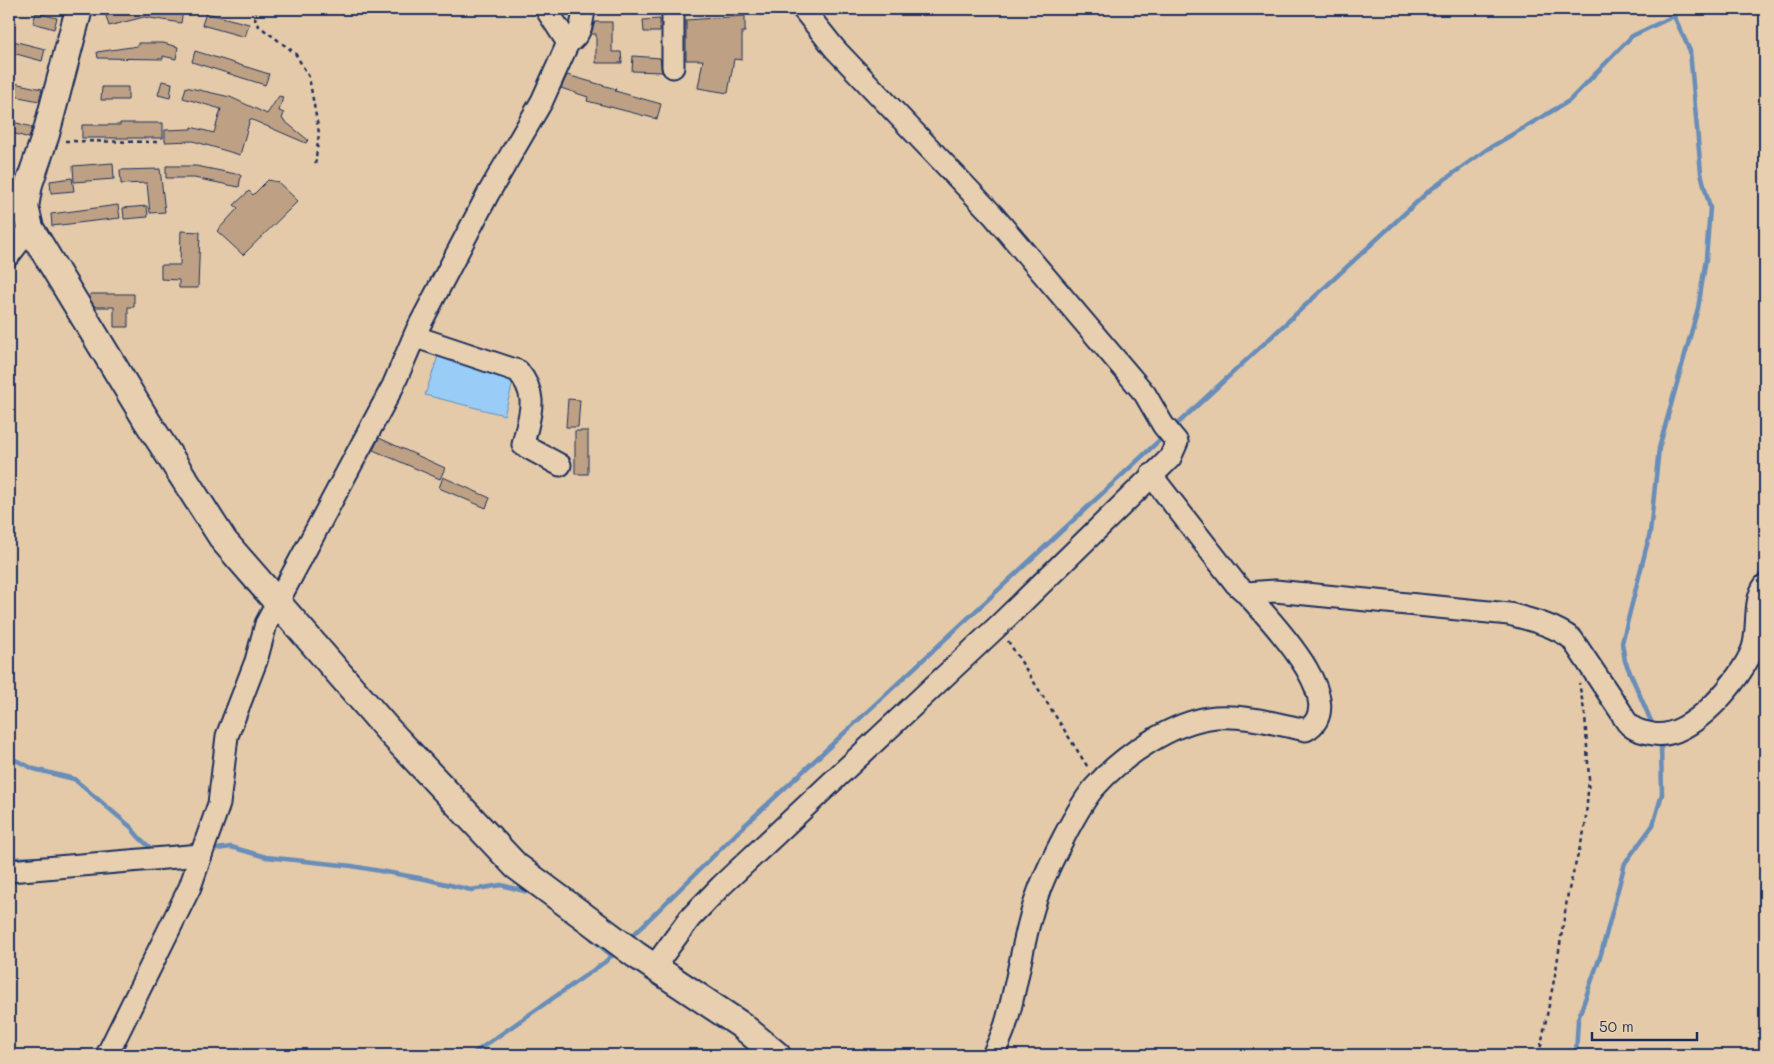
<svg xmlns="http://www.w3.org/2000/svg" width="1774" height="1064" viewBox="0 0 1774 1064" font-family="Mali,sans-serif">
  <rect width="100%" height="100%" fill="#e4caa8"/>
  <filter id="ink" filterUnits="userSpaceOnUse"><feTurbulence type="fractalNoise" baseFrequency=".02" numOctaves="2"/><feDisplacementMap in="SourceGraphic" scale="10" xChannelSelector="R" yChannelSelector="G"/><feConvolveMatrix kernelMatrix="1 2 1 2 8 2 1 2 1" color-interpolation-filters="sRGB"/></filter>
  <g filter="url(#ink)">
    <path fill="#99ccf6" stroke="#678db9" d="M 439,353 L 514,379 L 504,415 L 425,395 Z"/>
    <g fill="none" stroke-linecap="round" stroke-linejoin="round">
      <g stroke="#678db9" stroke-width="4.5">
        <path d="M 1174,427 L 1430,190 L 1486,150 L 1569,101 L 1632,36 L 1674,16"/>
        <path d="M 1654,728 L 1625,661 L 1622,643 L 1650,533 L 1659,448 L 1698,308 L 1706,259 L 1710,208 L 1701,173 L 1690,51 L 1674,16 L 1673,9"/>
        <path d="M 9,757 L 34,769 L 74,779 L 132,828 C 137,838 146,843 154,851"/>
        <path d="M 210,850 L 231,847 L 266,857 L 352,866 L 425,879 L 471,890 L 501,885 L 532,893"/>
        <path d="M 9,859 L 45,858"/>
        <path d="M 591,938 L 612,956"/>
        <path d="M 629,939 L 743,827 L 1164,436"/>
        <path d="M 471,1055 L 605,962 L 616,951"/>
        <path d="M 1576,1055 L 1578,1019 L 1601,954 L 1625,863 L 1653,825 L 1662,794 L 1661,745 L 1659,740"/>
      </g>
    </g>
    <g fill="#bea184" stroke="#1b2f5e">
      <path d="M 104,9 L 177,9 L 183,10 L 181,23 L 144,17 L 109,26 Z"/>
      <path d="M 36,13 L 57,18 L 54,29 L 33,23 Z"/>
      <path d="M 206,13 L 249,24 L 245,37 L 202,25 Z"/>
      <path d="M 745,16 L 745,32 L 742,32 L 742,60 L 734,59 L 728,93 L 698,88 L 703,60 L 686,60 L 686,20 Z"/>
      <path d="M 660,19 L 660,32 L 644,32 L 643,20 Z"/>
      <path d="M 595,22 L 612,22 L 612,52 L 621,52 L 622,63 L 596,63 L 596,34 L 591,34 Z"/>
      <path d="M 9,40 L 45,49 L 42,61 L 9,52 Z"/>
      <path d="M 138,43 L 163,43 L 178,47 L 176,59 L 163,56 L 163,59 L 98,58 L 97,52 L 138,46 Z"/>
      <path d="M 195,51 L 269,74 L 265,85 L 192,62 Z"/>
      <path d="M 633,56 L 660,58 L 662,72 L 632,71 Z"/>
      <path d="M 567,75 L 616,89 L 615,91 L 661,104 L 657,119 L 587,101 L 588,97 L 561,88 Z"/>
      <path d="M 162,81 L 172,83 L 170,98 L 158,95 Z"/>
      <path d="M 9,82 L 42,89 L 39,101 L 9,95 Z"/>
      <path d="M 102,87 L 128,87 L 128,100 L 101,100 Z"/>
      <path d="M 186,87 L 230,97 L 267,114 L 279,96 L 283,97 L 279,111 L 284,113 L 282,119 L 308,140 L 306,143 L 250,119 L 240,155 L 193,141 L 165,142 L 165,130 L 191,129 L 191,127 L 214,133 L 221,109 L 183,98 Z"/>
      <path d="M 9,121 L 32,127 L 29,138 L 9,132 Z"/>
      <path d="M 120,123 L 163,123 L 163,138 L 82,138 L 82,125 L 120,125 Z"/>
      <path d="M 113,163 L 114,179 L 74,182 L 73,166 Z"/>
      <path d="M 166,166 L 196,166 L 241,175 L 239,187 L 194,178 L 166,178 Z"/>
      <path d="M 160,169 L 165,212 L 150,213 L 147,183 L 121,184 L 120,170 Z"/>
      <path d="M 72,178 L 74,191 L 51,193 L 50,181 Z"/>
      <path d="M 268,180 L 278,182 L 298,201 L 243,255 L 217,231 L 238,208 L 234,205 L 249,191 L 253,195 Z"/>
      <path d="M 118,205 L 120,218 L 52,226 L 51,214 Z"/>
      <path d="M 147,206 L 148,217 L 124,219 L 123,208 Z"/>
      <path d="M 181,231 L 200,232 L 198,288 L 179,288 L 179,280 L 161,279 L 161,265 L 180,265 Z"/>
      <path d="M 90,294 L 134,294 L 134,307 L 128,307 L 128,327 L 114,327 L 114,307 L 95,307 L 90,299 Z"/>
      <path d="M 568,399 L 580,400 L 578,427 L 566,427 Z"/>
      <rect x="575" y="431" width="13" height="43"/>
      <path d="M 379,438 L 445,468 L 440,479 L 373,450 Z"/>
      <path d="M 443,477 L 490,498 L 486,508 L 439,488 Z"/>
    </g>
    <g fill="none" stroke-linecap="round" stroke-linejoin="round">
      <g stroke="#1b2f5e" stroke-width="25">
        <g id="minor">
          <path d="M 673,9 L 673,67"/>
          <path d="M 568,43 C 581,34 582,25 584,9"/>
          <path d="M 9,255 L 30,228"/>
          <path d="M 413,340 L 422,339 L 518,371 C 540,398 529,414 523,445 L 560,465"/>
          <path d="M 1151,475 L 1236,584 L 1246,593 L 1275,591 L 1509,614 C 1531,620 1554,625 1572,639 L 1621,712 C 1628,728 1636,731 1653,734 C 1690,741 1742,679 1753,648 C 1759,630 1753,600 1765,585"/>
          <path d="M 9,871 L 201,855"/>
          <path d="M 654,967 L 690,918 L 721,886 L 998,626 L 1162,466 L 1170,458 L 1177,442 L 1163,425 L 1145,394 L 993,215 L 835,49 L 803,9"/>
          <path d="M 107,1055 L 190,887 L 201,855 L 219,804 L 227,736 L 256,661 L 266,624 L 393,386 L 417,330 L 488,194 L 542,101 L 568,43 L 546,9"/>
          <path d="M 993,1055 C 998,1044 1004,1032 1007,1020 C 1019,977 1024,930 1040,888 C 1050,863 1077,808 1094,788 C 1122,756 1173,721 1216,717 C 1247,715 1276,724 1306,730 C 1353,703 1266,616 1246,593"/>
        </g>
      </g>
      <g stroke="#1b2f5e" stroke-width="30">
        <path id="major" d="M 79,9 L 46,134 L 29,184 L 25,207 L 30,228 L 147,421 L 224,541 L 389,731 L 516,866 L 636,955 L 741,1025 L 777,1055"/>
      </g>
      <g stroke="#1b2f5e" stroke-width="2.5" stroke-dasharray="4 4" stroke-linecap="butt">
        <path d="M 256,9 L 255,23 L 295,53 L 309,77 L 319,133 L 315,166"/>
        <path d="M 65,141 L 160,142"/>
        <path d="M 1008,641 L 1089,769"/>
        <path d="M 1539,1055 L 1556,970 L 1568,893 L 1585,828 L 1589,779 L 1585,715 L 1579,683"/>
      </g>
      <use href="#minor" stroke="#e7cfaf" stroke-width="21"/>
      <use href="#major" stroke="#e7cfaf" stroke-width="26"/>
    </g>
  </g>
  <rect width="1774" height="1064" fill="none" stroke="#e7cfaf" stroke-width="30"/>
  <rect x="15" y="15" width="1744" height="1034" fill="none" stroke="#1b2f5e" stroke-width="2" filter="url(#ink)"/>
  <path d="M1592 1032v8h105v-8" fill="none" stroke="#1b2f5e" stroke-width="2.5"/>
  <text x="1599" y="1032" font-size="15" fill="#1b2f5e" stroke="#e7cfaf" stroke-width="4" paint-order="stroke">50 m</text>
</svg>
